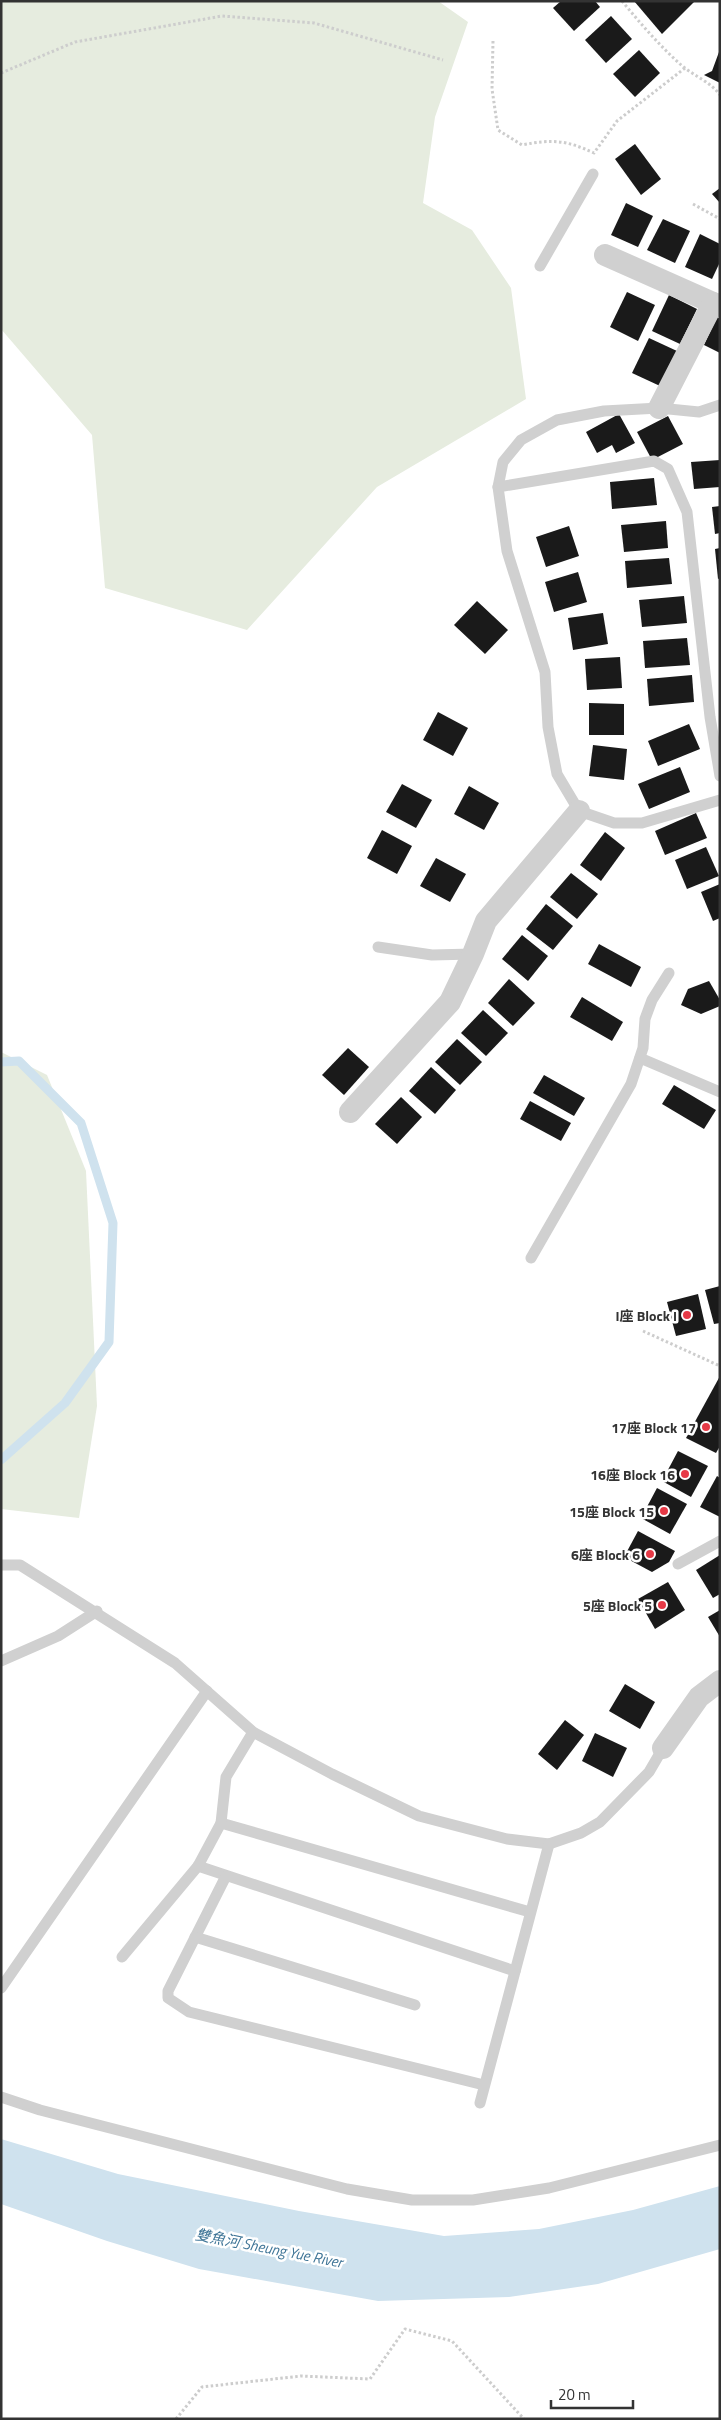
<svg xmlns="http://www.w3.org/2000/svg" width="721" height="2420" viewBox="0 0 721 2420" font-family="'Titillium Web','Noto Sans TC',sans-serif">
  <rect width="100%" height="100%" fill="#fff"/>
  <g fill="#e6ecdf">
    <path d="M 1,1 L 438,1 L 468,22 L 435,117 L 423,203 L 472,230 L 511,288 L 526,399 L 377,487 L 247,630 L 105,588 L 92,435 L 1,329 Z"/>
    <path d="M 1,1052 L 47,1075 L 86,1171 L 97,1406 L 79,1518 L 1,1509 Z"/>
  </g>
  <path fill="#cfe2ee" d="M 1,2139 L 118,2174 L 299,2211 L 444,2236 L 539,2229 L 633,2210 L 720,2186 L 720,2249 L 598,2284 L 509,2297 L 378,2301 L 199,2269 L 107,2241 L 1,2204 Z"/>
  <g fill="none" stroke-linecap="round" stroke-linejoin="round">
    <path stroke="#cfe2ee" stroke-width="9" d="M 1,1062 L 19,1061 L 81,1123 L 113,1223 L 109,1342 L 65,1403 L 1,1460"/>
  </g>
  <g fill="#1a1a1a">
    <path d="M 561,1 L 595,1 L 600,7 L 574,31 L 553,8 Z"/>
    <path d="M 634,1 L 695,1 L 662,34 Z"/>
    <path d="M 611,16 L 632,39 L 606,63 L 585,40 Z"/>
    <path d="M 639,50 L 660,73 L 635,97 L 613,74 Z"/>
    <path d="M 719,52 L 720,52 L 720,83 L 704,75 L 712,71 Z"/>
    <path d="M 635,144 L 661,179 L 641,195 L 615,159 Z"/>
    <path d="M 720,188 L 720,203 L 712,194 Z"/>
    <path d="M 626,203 L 653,216 L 638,247 L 611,235 Z"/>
    <path d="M 663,219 L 690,231 L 675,263 L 647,250 Z"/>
    <path d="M 700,234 L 720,244 L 720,262 L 712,279 L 685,267 Z"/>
    <path d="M 627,292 L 655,305 L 638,341 L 610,327 Z"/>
    <path d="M 669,295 L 697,309 L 680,344 L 652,331 Z"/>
    <path d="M 717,317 L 720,319 L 720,353 L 704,345 Z"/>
    <path d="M 649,338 L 677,351 L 660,386 L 632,373 Z"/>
    <path d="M 619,414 L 635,443 L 616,453 L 612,445 L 597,453 L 586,432 Z"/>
    <path d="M 668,416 L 683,444 L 652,460 L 637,432 Z"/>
    <path d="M 720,460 L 720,487 L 694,489 L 691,462 Z"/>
    <path d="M 654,478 L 657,505 L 612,509 L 610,482 Z"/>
    <path d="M 720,506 L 720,533 L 715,534 L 712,507 Z"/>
    <path d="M 666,521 L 668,548 L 624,552 L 621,525 Z"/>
    <path d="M 569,526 L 579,556 L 546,567 L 536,537 Z"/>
    <path d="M 720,548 L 720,578 L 718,579 L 715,549 Z"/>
    <path d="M 669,558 L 672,584 L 627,588 L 625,561 Z"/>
    <path d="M 578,572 L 587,602 L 554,612 L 545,582 Z"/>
    <path d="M 684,596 L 687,623 L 642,627 L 639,600 Z"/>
    <path d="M 477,601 L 508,630 L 485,654 L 454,625 Z"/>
    <path d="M 603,613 L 608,644 L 573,650 L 568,618 Z"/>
    <path d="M 687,638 L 690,665 L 645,668 L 643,641 Z"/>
    <path d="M 620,657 L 622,688 L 587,690 L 585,659 Z"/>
    <path d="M 692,675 L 694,702 L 649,706 L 647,679 Z"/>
    <path d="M 589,703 L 624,704 L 624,735 L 589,735 Z"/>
    <path d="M 438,712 L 468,728 L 453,756 L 423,740 Z"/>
    <path d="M 689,724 L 700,749 L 658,766 L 648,741 Z"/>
    <path d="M 593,745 L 627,749 L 624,780 L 589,776 Z"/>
    <path d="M 680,767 L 690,792 L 649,809 L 638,784 Z"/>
    <path d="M 402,784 L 432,800 L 416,828 L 386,812 Z"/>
    <path d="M 469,786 L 499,803 L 484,830 L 454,814 Z"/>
    <path d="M 696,813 L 707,838 L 665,855 L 655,831 Z"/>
    <path d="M 382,830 L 412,846 L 397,874 L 367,858 Z"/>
    <path d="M 605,832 L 625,848 L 601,881 L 580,865 Z"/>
    <path d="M 706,847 L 719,876 L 687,889 L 675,860 Z"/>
    <path d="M 436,858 L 466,874 L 450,902 L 420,886 Z"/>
    <path d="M 571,873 L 598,894 L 577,919 L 550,897 Z"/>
    <path d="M 720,884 L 720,918 L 713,921 L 701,892 Z"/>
    <path d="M 546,904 L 573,926 L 553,950 L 526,929 Z"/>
    <path d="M 522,935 L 548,956 L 528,981 L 502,959 Z"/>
    <path d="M 599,944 L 641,967 L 631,987 L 588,964 Z"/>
    <path d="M 509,979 L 535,1003 L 513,1026 L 488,1003 Z"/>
    <path d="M 709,981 L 720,1000 L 720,1006 L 701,1014 L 681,1005 L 688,989 Z"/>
    <path d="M 582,997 L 623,1022 L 612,1041 L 570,1017 Z"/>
    <path d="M 483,1010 L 508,1033 L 486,1056 L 461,1033 Z"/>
    <path d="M 457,1039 L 482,1062 L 460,1085 L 435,1062 Z"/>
    <path d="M 348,1048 L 369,1067 L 344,1095 L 322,1075 Z"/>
    <path d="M 431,1067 L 456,1090 L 435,1114 L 409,1091 Z"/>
    <path d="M 544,1075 L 585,1098 L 574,1116 L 533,1093 Z"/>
    <path d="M 674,1085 L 716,1110 L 704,1129 L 662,1104 Z"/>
    <path d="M 401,1097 L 422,1117 L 397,1144 L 375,1124 Z"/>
    <path d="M 530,1101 L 571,1123 L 561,1141 L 520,1119 Z"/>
    <path d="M 720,1286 L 720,1323 L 714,1324 L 705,1290 Z"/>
    <path d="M 698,1294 L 706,1329 L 676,1336 L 667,1302 Z"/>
    <path d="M 720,1376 L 720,1446 L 716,1453 L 686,1438 Z"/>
    <path d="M 678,1451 L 708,1466 L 691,1497 L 662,1481 Z"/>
    <path d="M 717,1476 L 720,1478 L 720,1517 L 700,1507 Z"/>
    <path d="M 657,1488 L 687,1504 L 670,1534 L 641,1518 Z"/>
    <path d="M 638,1531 L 675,1551 L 669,1562 L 652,1572 L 624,1557 Z"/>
    <path d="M 720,1555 L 720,1594 L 713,1598 L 696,1570 Z"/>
    <path d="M 668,1582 L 685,1610 L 655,1629 L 638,1599 Z"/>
    <path d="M 720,1610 L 720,1637 L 708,1617 Z"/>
    <path d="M 625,1684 L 655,1702 L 640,1729 L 609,1711 Z"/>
    <path d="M 565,1720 L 584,1735 L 557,1770 L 538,1754 Z"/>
    <path d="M 595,1733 L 627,1748 L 613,1777 L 582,1761 Z"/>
  </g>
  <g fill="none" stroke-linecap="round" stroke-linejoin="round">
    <g stroke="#cdcdcd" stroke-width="3" stroke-dasharray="2.5 2.5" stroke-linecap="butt">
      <path d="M 622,1 C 640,23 659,45 680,64 C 692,75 711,82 720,95"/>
      <path d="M 493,41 L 492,89 L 498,130 L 522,145 C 552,139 566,140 594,153 L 617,121 L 685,68"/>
      <path d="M 1,73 L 75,42 L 222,16 L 314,23 L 443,60"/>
      <path d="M 693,204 L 720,219"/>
      <path d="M 643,1331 L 720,1366"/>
      <path d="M 176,2419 L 202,2387 L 301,2376 L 370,2379 L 405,2329 L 452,2341 L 524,2419"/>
    </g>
    <g stroke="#d0d0d0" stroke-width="11">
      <path d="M 540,266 L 593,174"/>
      <path d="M 720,405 L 699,412 L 659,408 L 604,411 L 557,420 L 521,440 L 503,462 L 498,487 L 507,551 L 545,672 L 548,727 L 557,774 L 579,811 L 614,823 L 642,823 L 720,800"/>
      <path d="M 498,487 L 654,461 L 668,469 L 687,512 L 710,717 L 720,776"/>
      <path d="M 378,947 L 432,955 L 473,954"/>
      <path d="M 640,1058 L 720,1092"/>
      <path d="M 531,1258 L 631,1084 L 643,1048 L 645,1019 L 652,1000 L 669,973"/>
      <path d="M 678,1564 L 720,1541"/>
      <path d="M 1,1565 L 20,1565 L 175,1663 L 253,1732 L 332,1774 L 419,1816 L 507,1839 L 549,1844 L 581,1833 L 600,1822 L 649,1772 L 663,1748"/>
      <path d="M 1,1661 L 58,1636 L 97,1611"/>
      <path d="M 221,1823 L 530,1912"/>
      <path d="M 198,1866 L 515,1971"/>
      <path d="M 226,1876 L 168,1991 L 168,1998 L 189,2012 L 484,2085"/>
      <path d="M 195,1937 L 415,2005"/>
      <path d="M 122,1957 L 198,1866 L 221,1823 L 226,1777 L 253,1732"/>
      <path d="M 1,1988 L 207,1691"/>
      <path d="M 1,2097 L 40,2110 L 347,2189 L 412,2200 L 473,2200 L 549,2188 L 720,2145"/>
      <path d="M 480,2103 L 549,1844"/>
    </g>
    <g stroke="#d0d0d0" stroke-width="22">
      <path d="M 605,255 L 720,306"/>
      <path d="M 659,408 L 713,303"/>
      <path d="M 350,1112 L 450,1002 L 473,954 L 486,921 L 579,811"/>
      <path d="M 663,1748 L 699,1697 L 720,1681"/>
    </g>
  </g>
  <g fill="#e63946" stroke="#fff" stroke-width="2">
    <circle cx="687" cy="1315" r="5"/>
    <circle cx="706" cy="1427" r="5"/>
    <circle cx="685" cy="1474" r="5"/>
    <circle cx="664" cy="1511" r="5"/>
    <circle cx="650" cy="1554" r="5"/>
    <circle cx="662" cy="1605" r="5"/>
  </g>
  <g text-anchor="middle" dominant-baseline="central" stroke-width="5" stroke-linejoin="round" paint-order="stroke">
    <g font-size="14" font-weight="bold" fill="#333" stroke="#fff" text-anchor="end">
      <text x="677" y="1315">I座 Block I</text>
      <text x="696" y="1427">17座 Block 17</text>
      <text x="675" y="1474">16座 Block 16</text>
      <text x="654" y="1511">15座 Block 15</text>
      <text x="640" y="1554">6座 Block 6</text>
      <text x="652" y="1605">5座 Block 5</text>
    </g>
    <g font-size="15" font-style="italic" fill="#3f7597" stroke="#fff">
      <text transform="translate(269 2248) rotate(11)">雙魚河 Sheung Yue River</text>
    </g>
  </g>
  <rect width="721" height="2420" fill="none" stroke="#333333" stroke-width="5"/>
  <path d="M551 2400v8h82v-8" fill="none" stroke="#333333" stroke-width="2.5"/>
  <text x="558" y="2400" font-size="15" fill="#333333" stroke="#ffffff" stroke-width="4" paint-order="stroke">20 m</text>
</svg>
